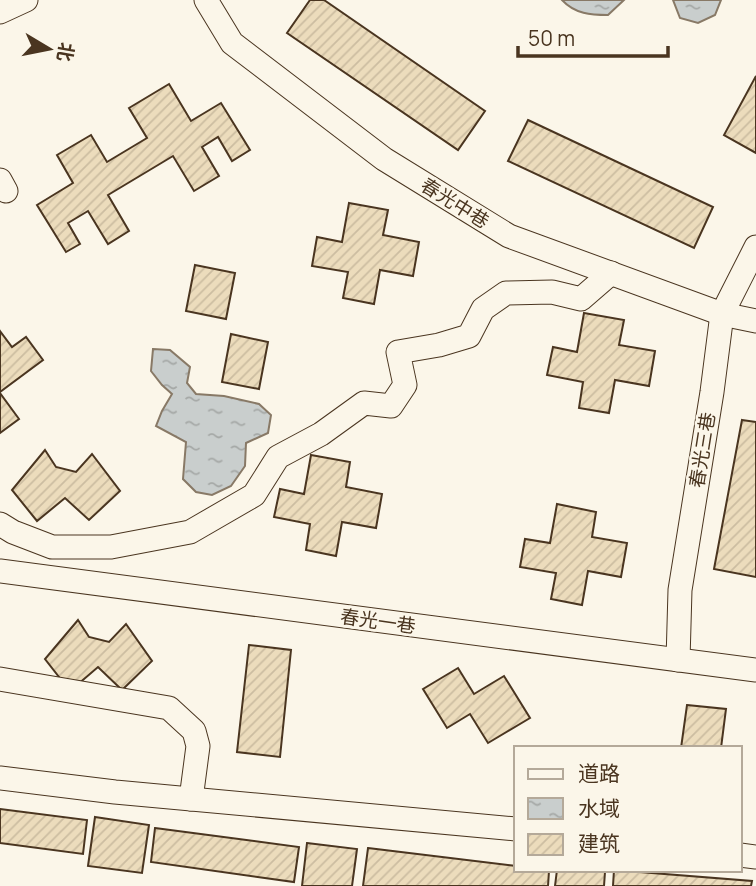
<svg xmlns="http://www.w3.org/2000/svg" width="756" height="886" viewBox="0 0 756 886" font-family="Manrope,'Noto Sans SC',sans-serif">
  <defs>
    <pattern id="water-ripples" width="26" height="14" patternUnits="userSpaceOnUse" patternTransform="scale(1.75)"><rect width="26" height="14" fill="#c9cecd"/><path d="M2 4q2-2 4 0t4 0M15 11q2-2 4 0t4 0" fill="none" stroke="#a5a8a6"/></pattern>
    <pattern id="building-hatch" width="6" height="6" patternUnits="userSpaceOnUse" patternTransform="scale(1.75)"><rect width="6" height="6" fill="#ecdcbc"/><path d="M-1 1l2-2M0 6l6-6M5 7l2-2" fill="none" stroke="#ccbda1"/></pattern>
  </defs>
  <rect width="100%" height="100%" fill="#fbf6e9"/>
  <g fill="url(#water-ripples)" stroke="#887966" stroke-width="2">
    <path d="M 562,0 L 624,0 L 608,15 C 591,15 575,14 562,0 Z"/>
    <path d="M 673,0 L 721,0 L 715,15 L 698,23 L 680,18 Z"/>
    <path d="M 153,349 L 170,350 L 190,367 L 187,383 L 196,394 L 224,396 L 259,404 L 271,415 L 268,433 L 246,443 L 245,466 L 231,486 L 212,495 L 196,492 L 183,479 L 186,442 L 156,426 L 162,411 L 172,394 L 162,385 L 151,371 Z"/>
  </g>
  <g fill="url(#building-hatch)" stroke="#4a3520" stroke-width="2">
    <path d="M 310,0 L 324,0 L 485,111 L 458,150 L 287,33 Z"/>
    <path d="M 756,76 L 756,153 L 724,135 Z"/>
    <path d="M 169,84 L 191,121 L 221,103 L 250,150 L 232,161 L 218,137 L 202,147 L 219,176 L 194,191 L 173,156 L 108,195 L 129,231 L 108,244 L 88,211 L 68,223 L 80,244 L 66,252 L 37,205 L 73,183 L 57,155 L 91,135 L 107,162 L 147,138 L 129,108 Z"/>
    <path d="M 528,120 L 713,207 L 694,248 L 508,161 Z"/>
    <path d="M 349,203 L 388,210 L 383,235 L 419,242 L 413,276 L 380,270 L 374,304 L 343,298 L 348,272 L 312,266 L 317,237 L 342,242 Z"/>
    <path d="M 195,265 L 235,273 L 226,319 L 186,311 Z"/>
    <path d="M 584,313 L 624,320 L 619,345 L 655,351 L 649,386 L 615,380 L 609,413 L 579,408 L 583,382 L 547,375 L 553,347 L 577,352 Z"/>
    <path d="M 0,331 L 12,347 L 26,337 L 43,360 L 0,392 Z"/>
    <path d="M 231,334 L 268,342 L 259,389 L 222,382 Z"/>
    <path d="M 0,393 L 19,419 L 0,433 Z"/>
    <path d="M 742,420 L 756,422 L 756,577 L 714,569 Z"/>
    <path d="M 45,450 L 56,467 L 76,472 L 92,454 L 120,491 L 89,520 L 65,498 L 37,521 L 12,490 Z"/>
    <path d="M 311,455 L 350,462 L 346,487 L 382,494 L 376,528 L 342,522 L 336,556 L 306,550 L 310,524 L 274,517 L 280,489 L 304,494 Z"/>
    <path d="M 557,504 L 596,512 L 592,537 L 627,543 L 621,577 L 588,571 L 582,605 L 551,599 L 556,573 L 520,567 L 525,539 L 550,543 Z"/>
    <path d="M 78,620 L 89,637 L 109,642 L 126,624 L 152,661 L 122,690 L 98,667 L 70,691 L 45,659 Z"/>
    <path d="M 249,645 L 291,650 L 280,757 L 237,752 Z"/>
    <path d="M 458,668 L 474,694 L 504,676 L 530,718 L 488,743 L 470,714 L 447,728 L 423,689 Z"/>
    <path d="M 687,705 L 726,709 L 721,748 L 681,748 Z"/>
    <path d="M 0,809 L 87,820 L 83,854 L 0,843 Z"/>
    <path d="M 95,817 L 149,825 L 142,873 L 88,866 Z"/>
    <path d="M 155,828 L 299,847 L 294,882 L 151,862 Z"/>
    <path d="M 307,843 L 357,849 L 352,886 L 302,886 Z"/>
    <path d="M 368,848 L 516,866 L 516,870 L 549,871 L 548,886 L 363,886 Z"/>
    <path d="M 557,870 L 605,872 L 604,886 L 555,886 Z"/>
    <path d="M 614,870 L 752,881 L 751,886 L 613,886 Z"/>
  </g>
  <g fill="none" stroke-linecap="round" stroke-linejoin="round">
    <g stroke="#4a3520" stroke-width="25">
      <g id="minor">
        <path d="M 206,0 L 232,43 L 384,159 L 509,236 L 722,314 L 756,321"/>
        <path d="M 0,12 L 26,0"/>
        <path d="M 0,180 L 6,191"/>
        <path d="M 0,524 L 13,532 L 52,547 L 111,547 L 190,532 L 254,495 L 278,457 L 321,434 L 364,403 L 391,406 L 405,385 L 398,352 L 439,345 L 469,336 L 483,309 L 506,293 L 552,292 L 581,299 L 611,273"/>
        <path d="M 0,571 L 756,670"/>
        <path d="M 678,660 L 680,590 L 712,392 L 722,314 L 756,247"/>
        <path d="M 0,679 L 169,708 L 194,731 L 198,746 L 191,799"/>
        <path d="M 0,778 L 115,792 L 516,829"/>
        <path d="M 740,855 L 756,857"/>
      </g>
    </g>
    <use href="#minor" stroke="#fbf6e9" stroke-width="23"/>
  </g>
  <g text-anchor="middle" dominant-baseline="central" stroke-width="5" stroke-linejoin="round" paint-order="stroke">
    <g font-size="19" fill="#4a3520" stroke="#fbf6e9">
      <text transform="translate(455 203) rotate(32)">春光中巷</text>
      <text transform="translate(702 450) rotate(-81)">春光三巷</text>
      <text transform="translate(378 621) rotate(8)">春光一巷</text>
    </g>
  </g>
  <rect x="514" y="746" width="228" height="126" fill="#fbf6e9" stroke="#b4a999" stroke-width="2"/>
  <rect x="528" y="769" width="35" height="10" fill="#fbf6e9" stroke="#b4a999" stroke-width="2"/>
  <text x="578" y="781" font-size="21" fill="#4a3520">道路</text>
  <rect x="528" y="798" width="35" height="21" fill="url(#water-ripples)" stroke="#b4a999" stroke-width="2"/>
  <text x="578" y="816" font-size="21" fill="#4a3520">水域</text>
  <rect x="528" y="834" width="35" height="21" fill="url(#building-hatch)" stroke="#b4a999" stroke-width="2"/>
  <text x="578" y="851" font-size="21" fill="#4a3520">建筑</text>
  <g transform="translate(49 49) rotate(100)" stroke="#fbf6e9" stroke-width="5" paint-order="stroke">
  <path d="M0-5L12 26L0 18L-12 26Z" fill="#4a3520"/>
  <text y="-10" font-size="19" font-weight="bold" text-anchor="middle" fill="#4a3520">北</text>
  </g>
  <path d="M518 46v10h150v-10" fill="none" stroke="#4a3520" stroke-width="3.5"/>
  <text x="528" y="46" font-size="21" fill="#4a3520" stroke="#fbf6e9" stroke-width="5" paint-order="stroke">50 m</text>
</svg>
